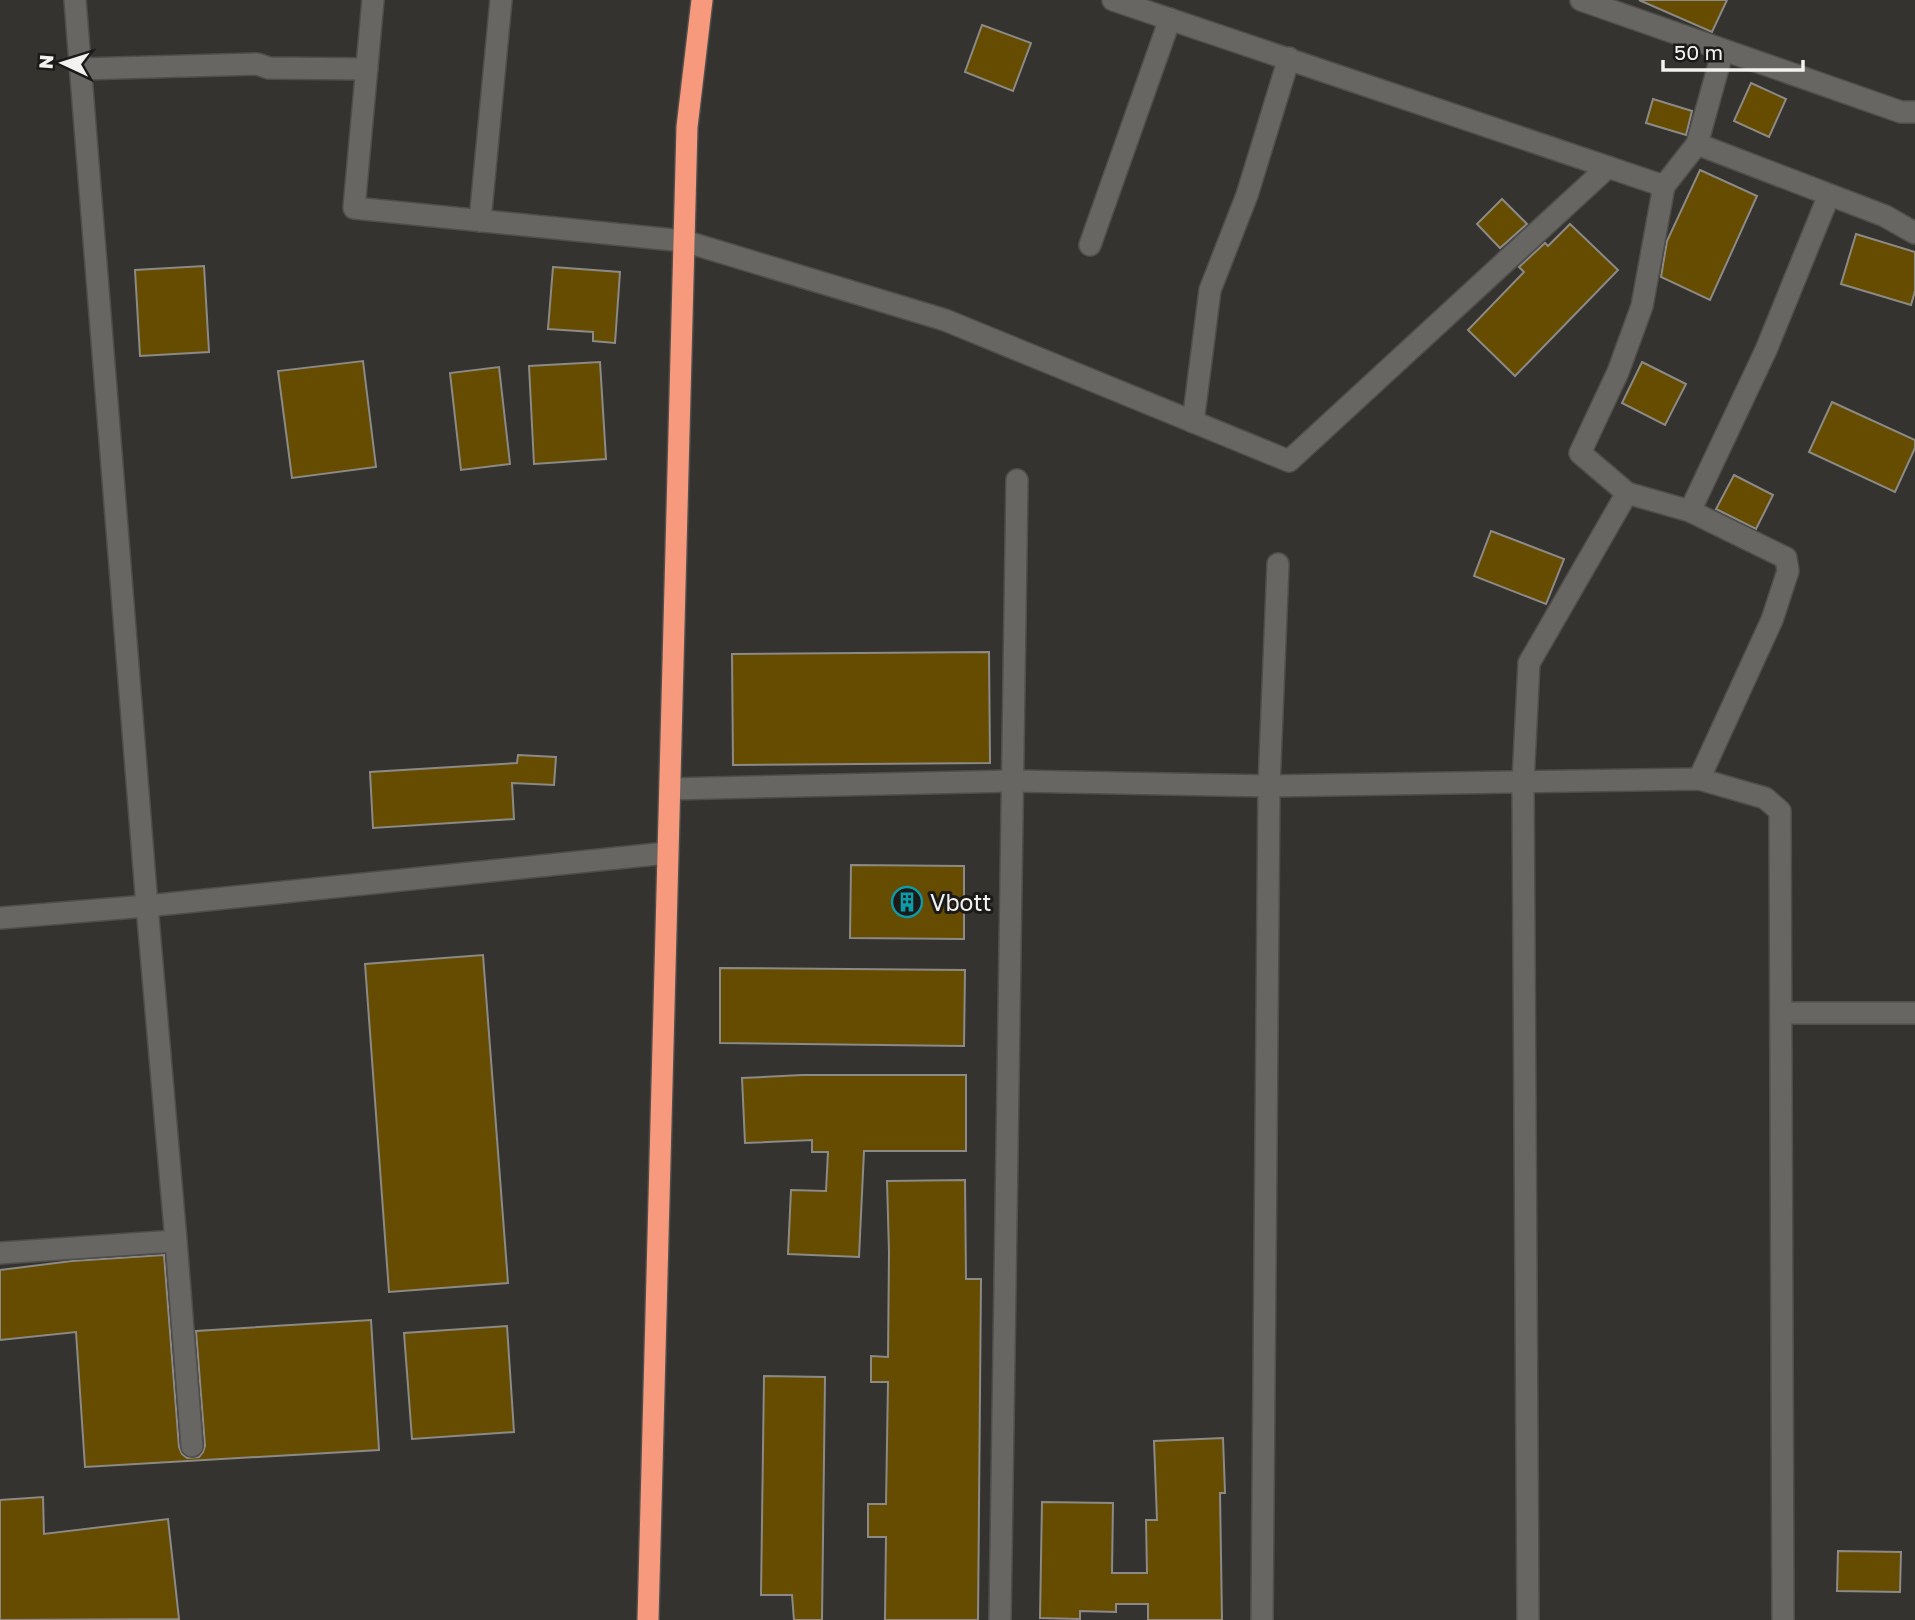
<svg xmlns="http://www.w3.org/2000/svg" width="1915" height="1620" viewBox="0 0 1915 1620" font-family="'Golos Text',sans-serif">
  <rect width="100%" height="100%" fill="#34332f"/>
  <g fill="#654c00" stroke="#8c8a86" stroke-width="2">
    <path d="M 1639,0 L 1727,0 L 1712,32 Z"/>
    <path d="M 982,25 L 1031,43 L 1013,91 L 965,72 Z"/>
    <path d="M 1751,83 L 1786,99 L 1769,137 L 1734,121 Z"/>
    <path d="M 1653,99 L 1692,111 L 1686,135 L 1646,123 Z"/>
    <path d="M 1700,170 L 1757,196 L 1710,300 L 1661,277 L 1667,241 Z"/>
    <path d="M 1502,199 L 1527,224 L 1500,248 L 1477,224 Z"/>
    <path d="M 1570,224 L 1618,270 L 1515,376 L 1468,330 L 1524,272 L 1519,267 L 1545,243 L 1548,246 Z"/>
    <path d="M 1856,234 L 1915,252 L 1915,291 L 1911,305 L 1841,284 Z"/>
    <path d="M 204,266 L 209,352 L 140,356 L 135,270 Z"/>
    <path d="M 553,267 L 620,272 L 615,343 L 593,341 L 593,332 L 548,329 Z"/>
    <path d="M 363,361 L 376,467 L 292,478 L 278,371 Z"/>
    <path d="M 600,362 L 606,459 L 534,464 L 529,366 Z"/>
    <path d="M 1642,362 L 1686,384 L 1665,425 L 1622,403 Z"/>
    <path d="M 499,367 L 510,464 L 461,470 L 450,373 Z"/>
    <path d="M 1832,402 L 1915,440 L 1915,448 L 1895,492 L 1809,452 Z"/>
    <path d="M 1734,475 L 1773,495 L 1756,529 L 1716,509 Z"/>
    <path d="M 1491,531 L 1564,559 L 1546,604 L 1474,576 Z"/>
    <path d="M 989,652 L 990,763 L 733,765 L 732,654 Z"/>
    <path d="M 518,755 L 556,757 L 554,785 L 512,783 L 514,819 L 373,828 L 370,772 L 517,763 Z"/>
    <path d="M 851,865 L 964,866 L 964,939 L 850,938 Z"/>
    <path d="M 483,955 L 508,1283 L 389,1292 L 365,964 Z"/>
    <path d="M 720,968 L 965,970 L 964,1046 L 720,1043 Z"/>
    <path d="M 802,1075 L 966,1075 L 966,1151 L 864,1151 L 859,1257 L 788,1254 L 791,1190 L 826,1191 L 828,1152 L 812,1152 L 812,1140 L 745,1143 L 742,1078 Z"/>
    <path d="M 965,1180 L 966,1279 L 981,1279 L 978,1620 L 885,1620 L 886,1537 L 868,1537 L 868,1504 L 886,1504 L 888,1382 L 871,1382 L 871,1356 L 888,1357 L 889,1252 L 887,1181 Z"/>
    <path d="M 164,1255 L 179,1447 L 182,1454 L 187,1458 L 199,1457 L 203,1452 L 205,1446 L 196,1331 L 371,1320 L 379,1450 L 85,1467 L 76,1332 L 0,1340 L 0,1270 L 72,1261 Z"/>
    <path d="M 507,1326 L 514,1432 L 412,1439 L 404,1333 Z"/>
    <path d="M 764,1376 L 825,1377 L 822,1620 L 794,1620 L 792,1595 L 761,1595 Z"/>
    <path d="M 1223,1438 L 1225,1493 L 1220,1493 L 1222,1620 L 1148,1620 L 1148,1604 L 1116,1604 L 1116,1612 L 1080,1611 L 1080,1619 L 1040,1618 L 1042,1502 L 1113,1503 L 1112,1573 L 1147,1573 L 1146,1520 L 1157,1520 L 1154,1441 Z"/>
    <path d="M 43,1497 L 44,1534 L 168,1519 L 179,1619 L 0,1620 L 0,1500 Z"/>
    <path d="M 1838,1551 L 1901,1552 L 1900,1592 L 1837,1591 Z"/>
  </g>
  <g fill="none" stroke-linecap="round" stroke-linejoin="round">
    <g stroke="#504e4b" stroke-width="24">
      <g id="minor">
        <path d="M 373,0 L 354,208 L 684,241 L 945,320 L 1289,461 L 1608,167"/>
        <path d="M 1113,0 L 1664,186"/>
        <path d="M 1581,0 L 1901,112 L 1915,112"/>
        <path d="M 81,69 L 257,64 L 269,68 L 367,69"/>
        <path d="M 1697,144 L 1885,216 L 1915,233"/>
        <path d="M 480,221 L 501,0"/>
        <path d="M 1090,245 L 1170,19"/>
        <path d="M 1193,422 L 1210,290 L 1247,195 L 1289,58"/>
        <path d="M 1690,511 L 1766,350 L 1829,195"/>
        <path d="M 1278,564 L 1269,786 L 1699,779 L 1765,798 L 1780,811 L 1783,1620"/>
        <path d="M 1699,779 L 1772,620 L 1788,571 L 1786,558 L 1690,511 L 1627,493 L 1580,453 L 1618,372 L 1642,306 L 1664,186 L 1697,144 L 1723,50"/>
        <path d="M 670,789 L 1013,781 L 1269,786 L 1262,1620"/>
        <path d="M 0,918 L 147,906 L 667,853"/>
        <path d="M 1781,1013 L 1915,1013"/>
        <path d="M 176,1241 L 192,1446"/>
        <path d="M 0,1253 L 176,1241 L 147,906 L 75,0"/>
        <path d="M 1000,1620 L 1017,480"/>
        <path d="M 1528,1620 L 1523,782 L 1529,663 L 1627,493"/>
      </g>
    </g>
    <g stroke="#504e4b" stroke-width="24">
      <path id="highway" d="M 648,1620 L 687,127 L 702,0"/>
    </g>
    <use href="#minor" stroke="#676662" stroke-width="21"/>
    <use href="#highway" stroke="#f6997d" stroke-width="21"/>
  </g>
  <defs>
    <g id="building-ring" transform="scale(1.575)"><circle r="9.5" fill="#1b1a19" stroke="#0f9aa8" stroke-width="1.5"/><path d="M-4-6H4V6H1V3H-1V6H-4ZM-2.5-4.3h1.7v1.8h-1.7ZM.8-4.3h1.7v1.8H.8ZM-2.5-1h1.7V.8h-1.7ZM.8-1h1.7V.8H.8Z" fill="#0f9aa8"/></g>
  </defs>
  <g fill-rule="evenodd">
    <use href="#building-ring" x="907" y="902"/>
  </g>
  <g text-anchor="middle" dominant-baseline="central" stroke-width="6" stroke-linejoin="round" paint-order="stroke">
    <g font-size="23" fill="#f3f2f0" stroke="#1b1a19" text-anchor="start">
      <text x="930" y="902">Vbott</text>
    </g>
  </g>
  <g transform="translate(63 63) rotate(274)" stroke="#1b1a19" stroke-width="5" paint-order="stroke">
  <path d="M0-5L12 26L0 18L-12 26Z" fill="#f3f2f0"/>
  <text y="-10" font-size="19" font-weight="bold" text-anchor="middle" fill="#f3f2f0">N</text>
  </g>
  <path d="M1663 60v10h140v-10" fill="none" stroke="#f3f2f0" stroke-width="3.5"/>
  <text x="1674" y="60" font-size="21" fill="#f3f2f0" stroke="#1b1a19" stroke-width="5" paint-order="stroke">50 m</text>
</svg>
